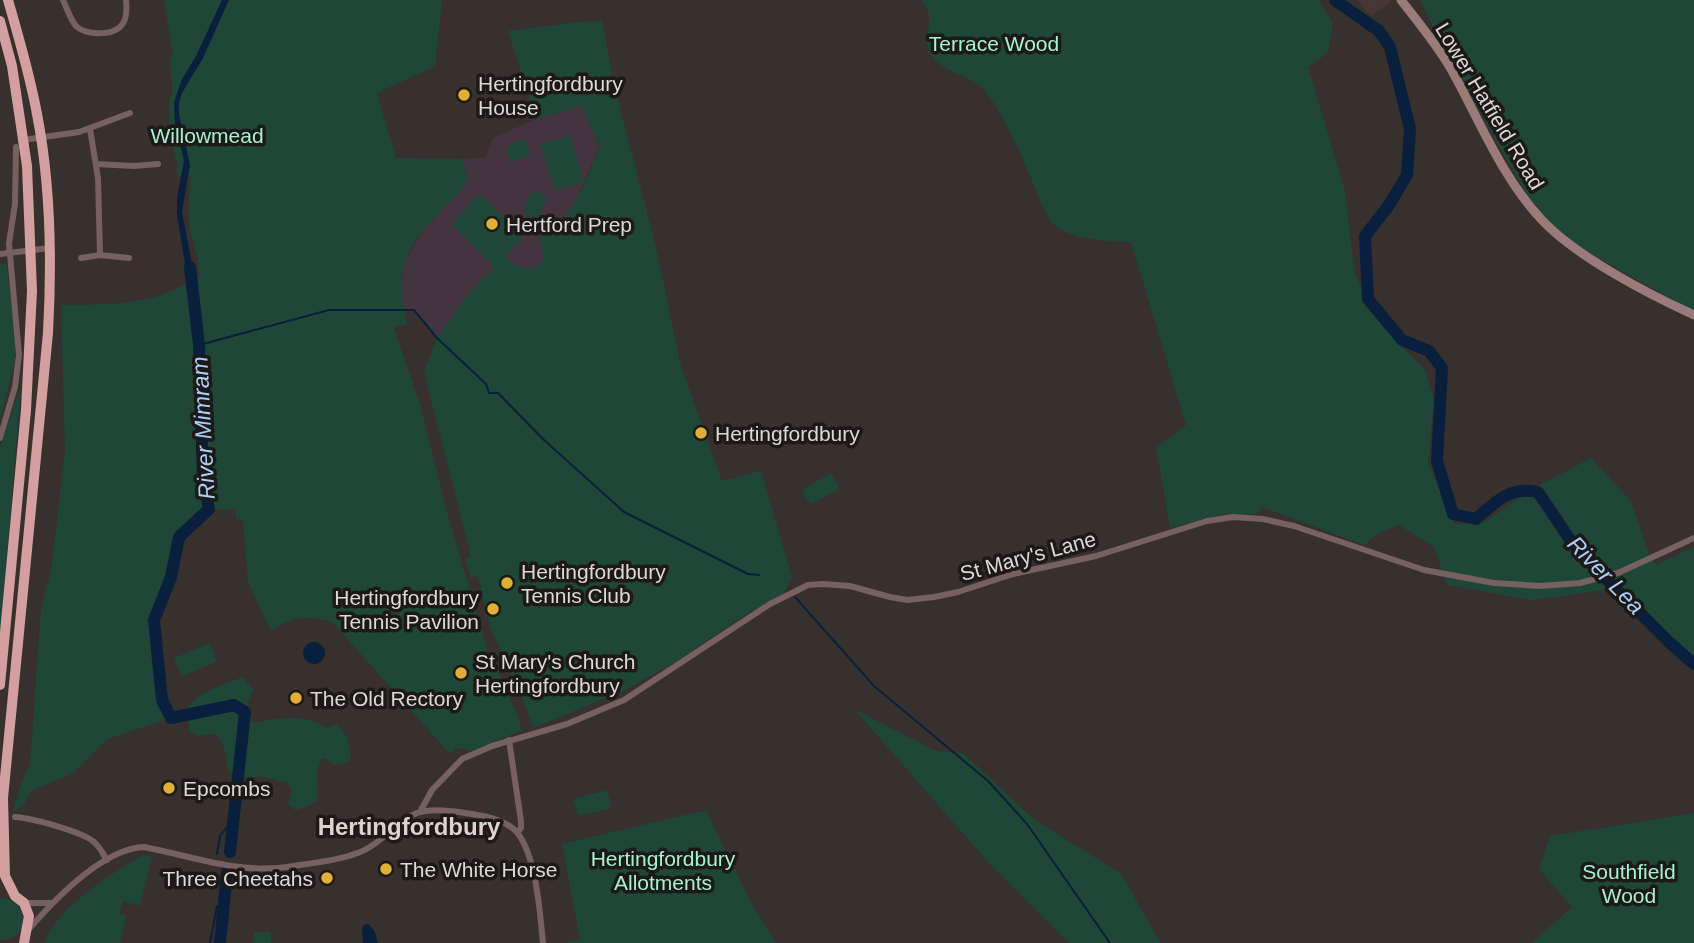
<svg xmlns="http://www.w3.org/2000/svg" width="1694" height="943" viewBox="0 0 1694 943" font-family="Arial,sans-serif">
  <rect width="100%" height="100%" fill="#38302c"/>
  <path fill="#463830" d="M 1357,0 L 1390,0 L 1391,2 L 1371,16 Z"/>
  <path fill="#433440" d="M 582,106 L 600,146 L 570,212 L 546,235 L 543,262 L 540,266 L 530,269 L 520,268 L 515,266 L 505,256 L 466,297 L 437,338 L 414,311 L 404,311 L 401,293 L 404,263 L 423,231 L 459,192 L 468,179 L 463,159 L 485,157 L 493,138 L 536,119 Z"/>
  <g fill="#1f4737">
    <path d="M 164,0 L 442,0 L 435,66 L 377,93 L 396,158 L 463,159 L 468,179 C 464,191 452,199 444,208 C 403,250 395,267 407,324 L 394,328 L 420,404 L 445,505 L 487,649 L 515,709 L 522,730 L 473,751 L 456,748 L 450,754 L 333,623 C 311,615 289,615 271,632 L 248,581 L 243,519 L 236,519 L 235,509 L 209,509 L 179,537 L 172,573 L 154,620 L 162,700 L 171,718 L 107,739 L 72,774 L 31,791 L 23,806 L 13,812 L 23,778 L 30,766 L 41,608 L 51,570 L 65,452 L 61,305 C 112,304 154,307 199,276 C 200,257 195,250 191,233 C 187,215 189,195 191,177 L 177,175 L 177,164 L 170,132 L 169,103 L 172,90 L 170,57 L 173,56 Z"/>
    <path d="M 921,0 L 1318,0 L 1333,23 L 1328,53 L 1308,67 L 1345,191 L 1354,270 L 1367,302 L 1400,345 L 1425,370 L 1434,400 L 1428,463 L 1454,524 L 1483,523 L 1534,488 L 1591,458 L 1631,501 L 1649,554 L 1656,565 L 1694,547 L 1694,661 L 1606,590 L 1532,600 L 1447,585 L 1434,547 L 1399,525 L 1379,533 L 1364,545 L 1262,507 L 1257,514 L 1222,514 L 1170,528 L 1156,448 L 1186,425 L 1131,242 C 1107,241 1078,241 1057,227 C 1045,219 1038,194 1032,180 C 1020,153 1003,112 984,90 C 970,73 943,74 931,55 C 919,34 940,21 921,0 Z"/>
    <path d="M 1420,0 L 1694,0 L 1694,312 L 1583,249 L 1549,222 L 1526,193 L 1444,51 Z"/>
    <path d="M 602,21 L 613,79 L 658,256 L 680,363 L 722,481 L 761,471 L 792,577 L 784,593 L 745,615 L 674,663 L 623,691 L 533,728 L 526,707 L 490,627 L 478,576 L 471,578 L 465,559 L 471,556 L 424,372 L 437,338 L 466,297 L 494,267 L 451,224 L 480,194 L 523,237 L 505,256 C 526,278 556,270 538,238 C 573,221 586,179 600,146 L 582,106 L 536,119 L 508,31 L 577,22 Z"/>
    <path d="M 570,135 L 584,182 L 555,190 L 540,144 Z"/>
    <path d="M 525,139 L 530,156 L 510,162 L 507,150 L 510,148 L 509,144 Z"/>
    <path d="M 532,190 L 547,196 L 538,219 L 523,214 Z"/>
    <path d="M 6,263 L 15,334 L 15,359 L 0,419 L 0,264 Z"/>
    <path d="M 21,386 L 0,638 L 0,447 Z"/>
    <path d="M 831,473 L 840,489 L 810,504 L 803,493 L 804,489 Z"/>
    <path d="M 210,643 L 217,662 L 182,676 L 174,658 Z"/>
    <path d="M 242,677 L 253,689 L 247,705 L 252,723 C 277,719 304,712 326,728 L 337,724 L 347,737 L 351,757 L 349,761 L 335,765 L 324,758 L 321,759 L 317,771 L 318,801 L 307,807 L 295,810 L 288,804 L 292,789 L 286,782 C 279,782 275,780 268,778 C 250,774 248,783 228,770 C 226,756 226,743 215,734 L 198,736 L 190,732 L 186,711 C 197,690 222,687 242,677 Z"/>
    <path d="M 854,709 L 936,751 L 963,753 L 1034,819 L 1121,874 L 1161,943 L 1069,943 L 988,862 Z"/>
    <path d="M 607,790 L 612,808 L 578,816 L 573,799 Z"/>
    <path d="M 706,810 L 750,900 L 776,943 L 564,943 L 580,939 L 562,844 Z"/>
    <path d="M 1694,813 L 1694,943 L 1532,943 L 1572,907 L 1539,869 L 1550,836 Z"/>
    <path d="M 142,856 L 152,856 L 140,906 L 123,901 L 119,914 L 126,916 L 120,943 L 44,943 C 57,908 110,874 142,856 Z"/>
    <path d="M 0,898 C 31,898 31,941 0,940 Z"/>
    <path d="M 254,932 L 271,932 L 271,943 L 253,943 Z"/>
  </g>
  <g fill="#08203d">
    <path d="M 222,0 L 229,0 L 203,58 L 182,93 L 179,103 L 179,114 L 190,165 L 182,212 L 195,279 L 188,284 L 177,214 L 177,198 L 184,160 L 175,126 L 174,102 L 182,79 L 196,56 Z"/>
    <circle cx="314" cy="653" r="11"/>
    <path d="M 369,924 L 375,932 L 378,943 L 363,943 L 362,929 L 364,925 Z"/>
  </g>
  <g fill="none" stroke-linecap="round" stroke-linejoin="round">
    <g stroke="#08203d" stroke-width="2">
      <path d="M 199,345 L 329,310 L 414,310 L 437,338 L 486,384 L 489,393 L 498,393 L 543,439 L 624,512 L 748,574 L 759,575"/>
      <path d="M 795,597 L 874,686 L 988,781 L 1027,824 L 1110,943"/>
      <path d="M 217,854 L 220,836 L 234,818"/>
      <path d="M 210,943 L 217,906"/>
    </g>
    <g stroke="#08203d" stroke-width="12">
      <path d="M 1335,0 L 1379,31 L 1390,47 L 1410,129 L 1407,175 L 1389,205 L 1365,236 L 1368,299 L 1402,340 L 1429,351 L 1442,368 L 1437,461 L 1453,514 L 1476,519 C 1495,502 1510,486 1538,492 L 1577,550 L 1669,642 L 1694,664"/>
      <path d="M 190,267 L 199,345 L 203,478 L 209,509 L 179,537 L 171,577 L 154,620 L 162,700 L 171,718 L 234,705 L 245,712 L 230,852"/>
      <path d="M 220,943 L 227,872"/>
    </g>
    <g stroke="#766060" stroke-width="6">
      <path d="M 63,0 C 67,8 70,19 76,26 C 85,35 110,36 120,27 C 127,21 127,9 126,0"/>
      <path d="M 90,129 L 98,178 L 100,255"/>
      <path d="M 23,140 L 79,132 L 130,113"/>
      <path d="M 96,164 L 134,166 L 158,164"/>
      <path d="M 0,254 L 50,248"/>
      <path d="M 81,258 L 100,255 L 129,258"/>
      <path d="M 0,438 L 15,387 L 19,355 L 9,243 L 15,204 L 16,147"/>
      <path d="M 509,740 L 521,821 L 521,828 L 518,832"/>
      <path d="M 420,812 L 432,790 L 462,759 L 492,746 L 567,724 L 624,700 L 770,604 L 808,585 L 823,584 L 850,586 L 890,597 L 907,600 L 934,597 L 958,592 L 1013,574 L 1096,556 L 1207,521 L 1233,517 L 1263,519 L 1294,526 L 1424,570 L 1494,583 L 1540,586 L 1580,583 L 1618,573 L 1694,538"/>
      <path d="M 15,817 C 32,818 83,832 94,842 C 100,847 103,854 107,860"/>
      <path d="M 24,903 L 51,903"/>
      <path d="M 29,929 C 55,899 103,849 144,847 C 191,856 238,874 287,867 C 310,863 350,860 370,847 C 386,837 399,820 417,813 C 432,808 450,811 465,813 C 480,815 499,818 511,827 C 536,844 540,914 543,943"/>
    </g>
    <path stroke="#9c7a7a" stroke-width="9" d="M 1401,0 C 1418,22 1437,45 1451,69 C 1479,119 1501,176 1541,219 C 1575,256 1648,294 1694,315"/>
    <g stroke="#d39fa0" stroke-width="10">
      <path d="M 8,0 C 19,38 30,75 37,114 C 51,186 52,260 48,333 L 3,798 L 5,876 L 15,896 L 24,903 L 29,916 L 24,943"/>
      <path d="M 0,21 L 12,66 L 27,166 L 32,291 L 26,410 L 0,685"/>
    </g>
  </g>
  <g fill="#dfb034" stroke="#1c1917" stroke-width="2.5">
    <circle cx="464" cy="95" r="7"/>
    <circle cx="492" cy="224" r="7"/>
    <circle cx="701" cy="433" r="7"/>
    <circle cx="507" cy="583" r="7"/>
    <circle cx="493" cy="609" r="7"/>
    <circle cx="461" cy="673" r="7"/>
    <circle cx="296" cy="698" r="7"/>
    <circle cx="169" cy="788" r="7"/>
    <circle cx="386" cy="869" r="7"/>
    <circle cx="327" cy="878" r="7"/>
  </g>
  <g text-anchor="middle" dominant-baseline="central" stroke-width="7" stroke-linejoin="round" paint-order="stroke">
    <g font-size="21" fill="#a4f2cf" stroke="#1c1917">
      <text x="994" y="43">Terrace Wood</text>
      <text x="207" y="135">Willowmead</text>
      <text x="663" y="858">Hertingfordbury<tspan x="663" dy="24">Allotments</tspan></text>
      <text x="1629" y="871">Southfield<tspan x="1629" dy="24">Wood</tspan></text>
    </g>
    <g font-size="21" fill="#ddd8d5" stroke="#1c1917" text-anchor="start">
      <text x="478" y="83">Hertingfordbury<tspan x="478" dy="24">House</tspan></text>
      <text x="506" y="224">Hertford Prep</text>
      <text x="715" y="433">Hertingfordbury</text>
      <text x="521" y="571">Hertingfordbury<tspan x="521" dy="24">Tennis Club</tspan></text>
      <text x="479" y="597" text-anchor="end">Hertingfordbury<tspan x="479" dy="24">Tennis Pavilion</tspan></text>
      <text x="475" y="661">St Mary's Church<tspan x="475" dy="24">Hertingfordbury</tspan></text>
      <text x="310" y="698">The Old Rectory</text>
      <text x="183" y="788">Epcombs</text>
      <text x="400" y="869">The White Horse</text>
      <text x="313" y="878" text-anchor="end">Three Cheetahs</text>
    </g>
    <g font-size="21" fill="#ddd8d5" stroke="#1c1917">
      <text transform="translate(1490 106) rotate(59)">Lower Hatfield Road</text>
      <text transform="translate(1028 556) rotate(-15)">St Mary's Lane</text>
    </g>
    <g font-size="23" font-style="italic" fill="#abcffc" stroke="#1c1917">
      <text transform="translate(203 428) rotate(-93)">River Mimram</text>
      <text transform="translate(1606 575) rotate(46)">River Lea</text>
    </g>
    <g font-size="24" font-weight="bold" fill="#ddd2cd" stroke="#1c1917">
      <text x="409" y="826">Hertingfordbury</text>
    </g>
  </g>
</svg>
